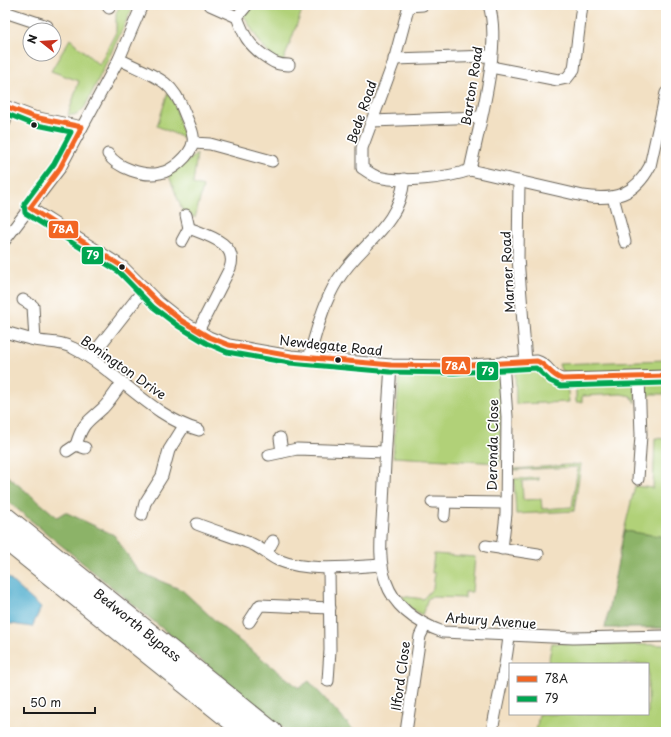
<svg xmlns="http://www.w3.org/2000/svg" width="671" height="737" viewBox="0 0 671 737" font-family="'Playpen Sans',sans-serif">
  <rect width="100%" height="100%" fill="#fff"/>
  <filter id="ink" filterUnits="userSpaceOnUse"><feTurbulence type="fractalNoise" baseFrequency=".025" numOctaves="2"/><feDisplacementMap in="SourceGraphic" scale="8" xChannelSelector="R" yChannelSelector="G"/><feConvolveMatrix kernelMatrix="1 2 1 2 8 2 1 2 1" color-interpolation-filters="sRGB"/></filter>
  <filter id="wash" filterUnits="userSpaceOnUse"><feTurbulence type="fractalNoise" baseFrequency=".012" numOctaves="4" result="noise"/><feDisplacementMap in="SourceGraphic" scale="16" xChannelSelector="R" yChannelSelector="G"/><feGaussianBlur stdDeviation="0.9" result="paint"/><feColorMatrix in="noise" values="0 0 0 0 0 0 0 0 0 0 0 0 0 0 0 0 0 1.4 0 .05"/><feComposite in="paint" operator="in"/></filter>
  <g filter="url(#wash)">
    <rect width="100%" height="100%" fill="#f2e0c3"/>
    <g fill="#b1d178" stroke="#66764a">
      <path d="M 120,5 L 134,5 L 85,107 L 77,115 L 68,115 L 79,81 L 51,71 L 70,39 L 99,65 L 116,32 L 116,13 Z"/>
      <path d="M 242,5 L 304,5 L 283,62 C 266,60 249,23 240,9 Z"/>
      <path d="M 168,93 L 175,105 L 184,138 L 157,126 Z"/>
      <path d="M 197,154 L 193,184 L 203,187 L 195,218 L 190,214 L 184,215 L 169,176 Z"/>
      <path d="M 666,360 L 666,370 L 568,374 L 561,370 L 559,364 Z"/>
      <path d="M 494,367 L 499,372 L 501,380 L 500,463 L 393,457 L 399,380 L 401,376 L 407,372 Z"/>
      <path d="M 518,367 L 536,367 L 567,384 L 569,402 L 516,404 L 515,370 Z"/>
      <path d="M 651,381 L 666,381 L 666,394 L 651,394 L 647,398 L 646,386 Z"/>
      <path d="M 631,383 L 635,387 L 635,403 L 631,396 L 621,394 L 582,396 L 582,402 L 576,402 L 576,387 L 580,385 Z"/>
      <path d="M 655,438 L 666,439 L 666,537 L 624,531 L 635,486 L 653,488 Z"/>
      <path d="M 581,464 L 574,511 L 516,514 L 514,479 L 539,478 L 539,480 L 522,481 L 523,500 L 541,499 L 542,509 L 572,507 L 578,467 L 514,470 L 514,469 Z"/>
      <path d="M 434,554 L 475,557 L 472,592 L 465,592 L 465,598 L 431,597 L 428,598 L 422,615 L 411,608 L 401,596 L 423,599 L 433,588 L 435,573 L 432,573 Z"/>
      <path d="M 552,643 L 666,645 L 666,732 L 536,732 L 539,714 L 648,714 L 648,664 L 548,664 Z"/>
    </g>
    <g fill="#8cb368" stroke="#546842">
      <path d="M 5,474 L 57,517 L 65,512 L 114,535 L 139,572 L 182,590 L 222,627 L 299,688 L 309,681 L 355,732 L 288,732 L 5,499 Z"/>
      <path d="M 624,531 L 666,537 L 666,628 L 605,628 Z"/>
    </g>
    <path fill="#4fadcd" stroke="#366474" d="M 5,575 L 41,608 L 32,627 L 5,623 Z"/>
  </g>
  <g filter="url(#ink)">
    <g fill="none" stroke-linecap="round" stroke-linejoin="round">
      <g stroke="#676156" stroke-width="13">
        <g id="street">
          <path d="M 107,5 L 109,8"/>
          <path d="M 210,5 L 237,17 C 244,35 247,43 263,55 C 273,62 277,65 289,65"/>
          <path d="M 409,5 L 394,61 L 362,148 L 362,168 C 367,171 373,176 378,177 C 401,183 448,178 470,170 L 583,196 C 614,201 635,195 650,166 L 666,93"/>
          <path d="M 408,6 L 423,5"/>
          <path d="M 5,12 L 47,26"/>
          <path d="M 237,17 L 247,5"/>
          <path d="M 394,59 L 491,56"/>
          <path d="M 491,67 L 558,80 L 567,78 L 574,69 L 582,5"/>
          <path d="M 5,106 L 34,117 L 82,127"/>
          <path d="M 372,121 L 481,117"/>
          <path d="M 5,122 L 8,108"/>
          <path d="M 193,143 L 210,144 L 272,161"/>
          <path d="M 108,154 C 117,168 144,177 160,173 C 172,171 190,156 193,143 C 195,134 188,122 185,114 C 181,103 175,91 165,83 C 152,73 134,67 119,59"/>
          <path d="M 470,170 C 479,126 502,47 489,5"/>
          <path d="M 519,181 L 518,258 L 526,362"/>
          <path d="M 613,197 L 625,242"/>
          <path d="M 30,208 L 123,267 L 158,302 L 182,321 L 209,337 L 229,345 L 291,356 L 391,365 L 454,366 L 537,361 C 549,364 550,377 562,379 L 666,376"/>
          <path d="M 189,228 C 206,235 239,243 230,268 L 198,331"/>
          <path d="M 5,240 L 60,168 L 119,59 L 142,5"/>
          <path d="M 182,241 L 189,228 L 186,215"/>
          <path d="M 23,300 L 33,306 L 35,340"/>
          <path d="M 5,332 C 15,335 25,338 34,340 C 48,343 61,341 73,348 C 115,369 153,418 199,430"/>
          <path d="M 90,358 L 145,288"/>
          <path d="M 310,359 L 311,350 C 318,326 324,302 337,281 C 361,242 399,229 404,179"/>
          <path d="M 391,365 C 388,411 385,458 383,504 C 382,530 377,558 386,582 C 395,608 418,623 443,632 L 573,638 L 666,636"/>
          <path d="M 280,438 L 282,452"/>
          <path d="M 76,445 C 83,422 87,423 103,408 C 110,401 116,391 122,383"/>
          <path d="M 67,451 L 76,445 L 85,448"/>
          <path d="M 269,455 L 297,449 L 385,452"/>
          <path d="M 638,479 L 641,435 L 639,378"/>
          <path d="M 432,502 L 505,503"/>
          <path d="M 142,515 L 145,503 L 162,476 L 169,450 L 184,426"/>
          <path d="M 444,516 L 445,503"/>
          <path d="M 197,524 C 215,531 234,537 252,544 C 261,548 269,556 278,560 C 306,572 351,567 381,565"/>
          <path d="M 486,546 L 538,554"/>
          <path d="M 502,549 L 506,514 L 507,417 L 503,362"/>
          <path d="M 267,552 L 273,541"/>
          <path d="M 249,622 L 260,605 L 330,608"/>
          <path d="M 328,681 L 330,650 L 329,569"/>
          <path d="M 406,732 L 420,636 L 425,626"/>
          <path d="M 492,732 C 497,700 506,669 509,636"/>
        </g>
      </g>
      <g stroke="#676156" stroke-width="22">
        <g id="highway">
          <path id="s1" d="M 5,517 L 272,732"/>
          <path d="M 5,539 L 246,732"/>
        </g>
      </g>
      <use href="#street" stroke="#fff" stroke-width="11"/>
      <use href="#highway" stroke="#fff" stroke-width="20"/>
      <g stroke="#fff" stroke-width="8">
        <path id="bus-1" d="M 5,106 L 34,117 L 82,127 L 60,168 L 30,208 L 123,267 L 158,302 L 182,321 L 209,337 L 229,345 L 291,356 L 391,365 L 454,366 L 537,361 C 547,365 551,376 562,379 L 666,376"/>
      </g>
      <g stroke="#fff" stroke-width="8">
        <path id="bus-2" d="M 5,113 L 32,124 L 71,132 L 54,164 L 24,204 L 25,213 L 119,272 L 153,307 L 178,326 L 206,343 L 227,352 L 290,363 L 390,372 L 454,373 L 536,368 L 550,381 L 561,386 L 666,383"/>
      </g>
      <use href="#bus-1" stroke="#f26522" stroke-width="5"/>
      <use href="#bus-2" stroke="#00a651" stroke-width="5"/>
    </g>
  </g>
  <g fill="#1c1c1c" stroke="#fff" stroke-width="1.5">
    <circle cx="34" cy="125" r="3.5"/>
    <circle cx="122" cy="267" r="3.5"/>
    <circle cx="338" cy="360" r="3.5"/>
  </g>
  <g text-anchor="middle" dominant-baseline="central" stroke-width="3.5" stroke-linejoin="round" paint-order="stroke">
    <g font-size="13" fill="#1c1c1c" stroke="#fff">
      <text transform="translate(471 86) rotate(-81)">Barton Road</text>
      <text transform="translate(361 112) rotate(-71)">Bede Road</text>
      <text transform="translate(507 272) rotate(-93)">Marner Road</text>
      <text transform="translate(331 345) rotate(6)">Newdegate Road</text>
      <text transform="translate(124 367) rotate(35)">Bonington Drive</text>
      <text transform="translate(492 445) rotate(-89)">Deronda Close</text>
      <text transform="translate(491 620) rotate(4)">Arbury Avenue</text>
      <text stroke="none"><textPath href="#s1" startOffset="171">Bedworth Bypass</textPath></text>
      <text transform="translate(400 676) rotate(-82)">Ilford Close</text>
    </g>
  </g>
  <g stroke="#fff" stroke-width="1.5">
    <rect x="48" y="220" width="31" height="19" rx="4" fill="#f26522"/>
    <rect x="81" y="246" width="23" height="19" rx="4" fill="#00a651"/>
    <rect x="441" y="356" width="30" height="19" rx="4" fill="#f26522"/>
    <rect x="476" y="361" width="23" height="20" rx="4" fill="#00a651"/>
  </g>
  <g font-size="11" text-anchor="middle" font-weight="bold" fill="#fff">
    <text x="63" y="233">78A</text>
    <text x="93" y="259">79</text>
    <text x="456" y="370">78A</text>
    <text x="488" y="375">79</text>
  </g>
  <rect width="671" height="737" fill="none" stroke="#fff" stroke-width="20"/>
  <rect x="509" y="663" width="140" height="52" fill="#ffffff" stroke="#a4a4a4"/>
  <rect x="517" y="676" width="20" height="6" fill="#f26522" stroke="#a4a4a4"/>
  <text x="545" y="683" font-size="12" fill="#1c1c1c">78A</text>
  <rect x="517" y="696" width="20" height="6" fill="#00a651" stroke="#a4a4a4"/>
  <text x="545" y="703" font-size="12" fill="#1c1c1c">79</text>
  <g transform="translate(42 42) rotate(287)"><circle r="19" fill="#ffffff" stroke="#a4a4a4"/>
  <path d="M0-3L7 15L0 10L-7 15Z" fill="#c8321e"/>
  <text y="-6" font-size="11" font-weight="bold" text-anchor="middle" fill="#1c1c1c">N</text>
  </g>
  <path d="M24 707v6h71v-6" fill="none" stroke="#1c1c1c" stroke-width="2"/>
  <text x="30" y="707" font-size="12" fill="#1c1c1c" stroke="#ffffff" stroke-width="3" paint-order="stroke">50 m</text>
</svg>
